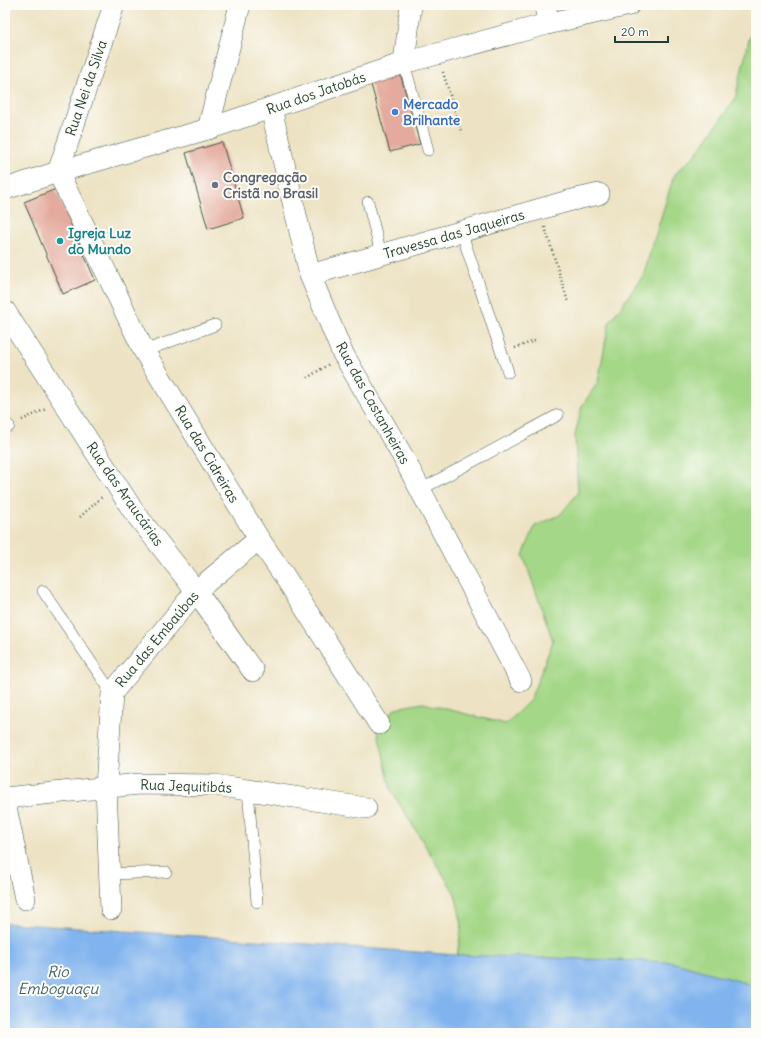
<svg xmlns="http://www.w3.org/2000/svg" width="761" height="1038" viewBox="0 0 761 1038" font-family="Delius,sans-serif">
  <rect width="100%" height="100%" fill="#fdfcf7"/>
  <filter id="ink" filterUnits="userSpaceOnUse"><feTurbulence type="fractalNoise" baseFrequency=".025" numOctaves="2"/><feDisplacementMap in="SourceGraphic" scale="8" xChannelSelector="R" yChannelSelector="G"/><feConvolveMatrix kernelMatrix="1 2 1 2 8 2 1 2 1" color-interpolation-filters="sRGB"/></filter>
  <filter id="wash" filterUnits="userSpaceOnUse"><feTurbulence type="fractalNoise" baseFrequency=".012" numOctaves="4" result="noise"/><feDisplacementMap in="SourceGraphic" scale="16" xChannelSelector="R" yChannelSelector="G"/><feGaussianBlur stdDeviation="0.9" result="paint"/><feColorMatrix in="noise" values="0 0 0 0 0 0 0 0 0 0 0 0 0 0 0 0 0 1.4 0 .05"/><feComposite in="paint" operator="in"/></filter>
  <g filter="url(#wash)">
    <rect width="100%" height="100%" fill="#ede3c4"/>
    <path fill="#a4d787" stroke="#628a5e" d="M 756,23 L 756,986 L 671,962 L 457,955 L 462,925 L 455,894 L 391,790 L 378,732 L 395,708 L 423,703 L 506,724 L 530,700 L 553,641 L 523,555 L 535,526 L 560,515 L 578,493 L 575,435 L 582,406 L 598,382 L 609,323 L 643,276 L 674,175 L 695,155 L 735,99 L 749,39 Z"/>
    <path fill="#81b4ee" stroke="#507891" d="M 5,923 L 228,938 L 457,955 L 671,962 L 756,986 L 756,1033 L 5,1033 Z"/>
    <g id="blocks">
      <g fill="#e4aa9d">
        <path d="M 400,73 L 420,144 L 390,152 L 370,81 Z"/>
        <path d="M 222,142 L 244,218 L 208,229 L 186,153 Z"/>
        <path d="M 56,189 L 95,280 L 63,294 L 24,202 Z"/>
      </g>
    </g>
  </g>
  <g filter="url(#ink)">
    <use href="#blocks" fill-opacity="0" stroke="#3e564a" stroke-width="1"/>
    <g fill="none" stroke-linecap="round" stroke-linejoin="round">
      <g stroke="#3e564a" stroke-width="12">
        <g id="lane">
          <path d="M 404,63 L 428,150"/>
          <path d="M 368,202 L 381,254"/>
          <path d="M 461,231 L 508,372"/>
          <path d="M 144,351 L 215,325"/>
          <path d="M 5,428 L 9,426"/>
          <path d="M 420,490 L 558,415"/>
          <path d="M 43,591 L 112,693"/>
          <path d="M 248,790 L 257,902"/>
          <path d="M 109,874 L 166,872"/>
        </g>
      </g>
      <g stroke="#3e564a" stroke-width="22">
        <g id="street">
          <path d="M 114,5 L 58,172 L 144,351 L 259,539 L 285,577 L 379,724"/>
          <path d="M 546,5 L 547,24"/>
          <path d="M 404,63 L 411,5"/>
          <path d="M 271,108 L 310,275 L 342,352 L 402,455 L 521,681"/>
          <path d="M 208,129 L 240,5"/>
          <path d="M 5,189 L 58,172 L 208,129 L 404,63 L 547,24 L 629,5"/>
          <path d="M 310,275 L 568,201 L 599,194"/>
          <path d="M 5,311 L 134,512 L 196,591 L 253,671"/>
          <path d="M 5,798 L 139,784 L 215,785 L 366,808"/>
          <path d="M 5,802 L 25,899"/>
          <path d="M 111,909 L 106,787 L 112,693 L 196,591 L 259,539"/>
        </g>
      </g>
      <g stroke="#3e564a" stroke-width="2.5" stroke-dasharray="1 3" stroke-linecap="butt">
        <path d="M 443,72 L 461,131"/>
        <path d="M 545,227 L 568,302"/>
        <path d="M 515,348 L 537,340"/>
        <path d="M 307,378 L 329,364"/>
        <path d="M 22,420 L 46,409"/>
        <path d="M 80,517 L 102,497"/>
      </g>
      <use href="#lane" stroke="#fff" stroke-width="11"/>
      <use href="#street" stroke="#fff" stroke-width="21"/>
    </g>
  </g>
  <circle fill="#3f7fe0" stroke="#fdfcf7" stroke-width="1.5" cx="395" cy="112" r="4"/>
  <circle fill="#6b7280" stroke="#fdfcf7" stroke-width="1.5" cx="215" cy="185" r="4"/>
  <circle fill="#0f9aa8" stroke="#fdfcf7" stroke-width="1.5" cx="60" cy="241" r="4"/>
  <g text-anchor="middle" dominant-baseline="central" stroke-width="4" stroke-linejoin="round" paint-order="stroke">
    <g font-size="14" fill="#1f3d34" stroke="#fdfcf7">
      <text transform="translate(86 88) rotate(-71)">Rua Nei da Silva</text>
      <text transform="translate(316 93) rotate(-19)">Rua dos Jatobás</text>
      <text transform="translate(454 234) rotate(-16)">Travessa das Jaqueiras</text>
      <text transform="translate(373 403) rotate(61)">Rua das Castanheiras</text>
      <text transform="translate(207 454) rotate(59)">Rua das Cidreiras</text>
      <text transform="translate(125 494) rotate(55)">Rua das Araucárias</text>
      <text transform="translate(157 639) rotate(-50)">Rua das Embaúbas</text>
      <text transform="translate(186 786) rotate(2)">Rua Jequitibás</text>
    </g>
    <g font-size="14" font-weight="bold" fill="#366cbe" stroke="#fdfcf7" text-anchor="start">
      <text x="403" y="104">Mercado<tspan x="403" dy="16">Brilhante</tspan></text>
    </g>
    <g font-size="14" font-weight="bold" fill="#5b616d" stroke="#fdfcf7" text-anchor="start">
      <text x="223" y="177">Congregação<tspan x="223" dy="16">Cristã no Brasil</tspan></text>
    </g>
    <g font-size="14" font-weight="bold" fill="#0d838f" stroke="#fdfcf7" text-anchor="start">
      <text x="68" y="233">Igreja Luz<tspan x="68" dy="16">do Mundo</tspan></text>
    </g>
    <g font-size="15" font-style="italic" fill="#3c616c" stroke="#fdfcf7">
      <text x="58" y="971">Rio<tspan x="58" dy="17">Emboguaçu</tspan></text>
    </g>
  </g>
  <rect width="761" height="1038" fill="none" stroke="#fdfcf7" stroke-width="20"/>
  <path d="M615 36v6h53v-6" fill="none" stroke="#1f3d34" stroke-width="2"/>
  <text x="621" y="36" font-size="12" fill="#1f3d34" stroke="#fdfcf7" stroke-width="3" paint-order="stroke">20 m</text>
</svg>
